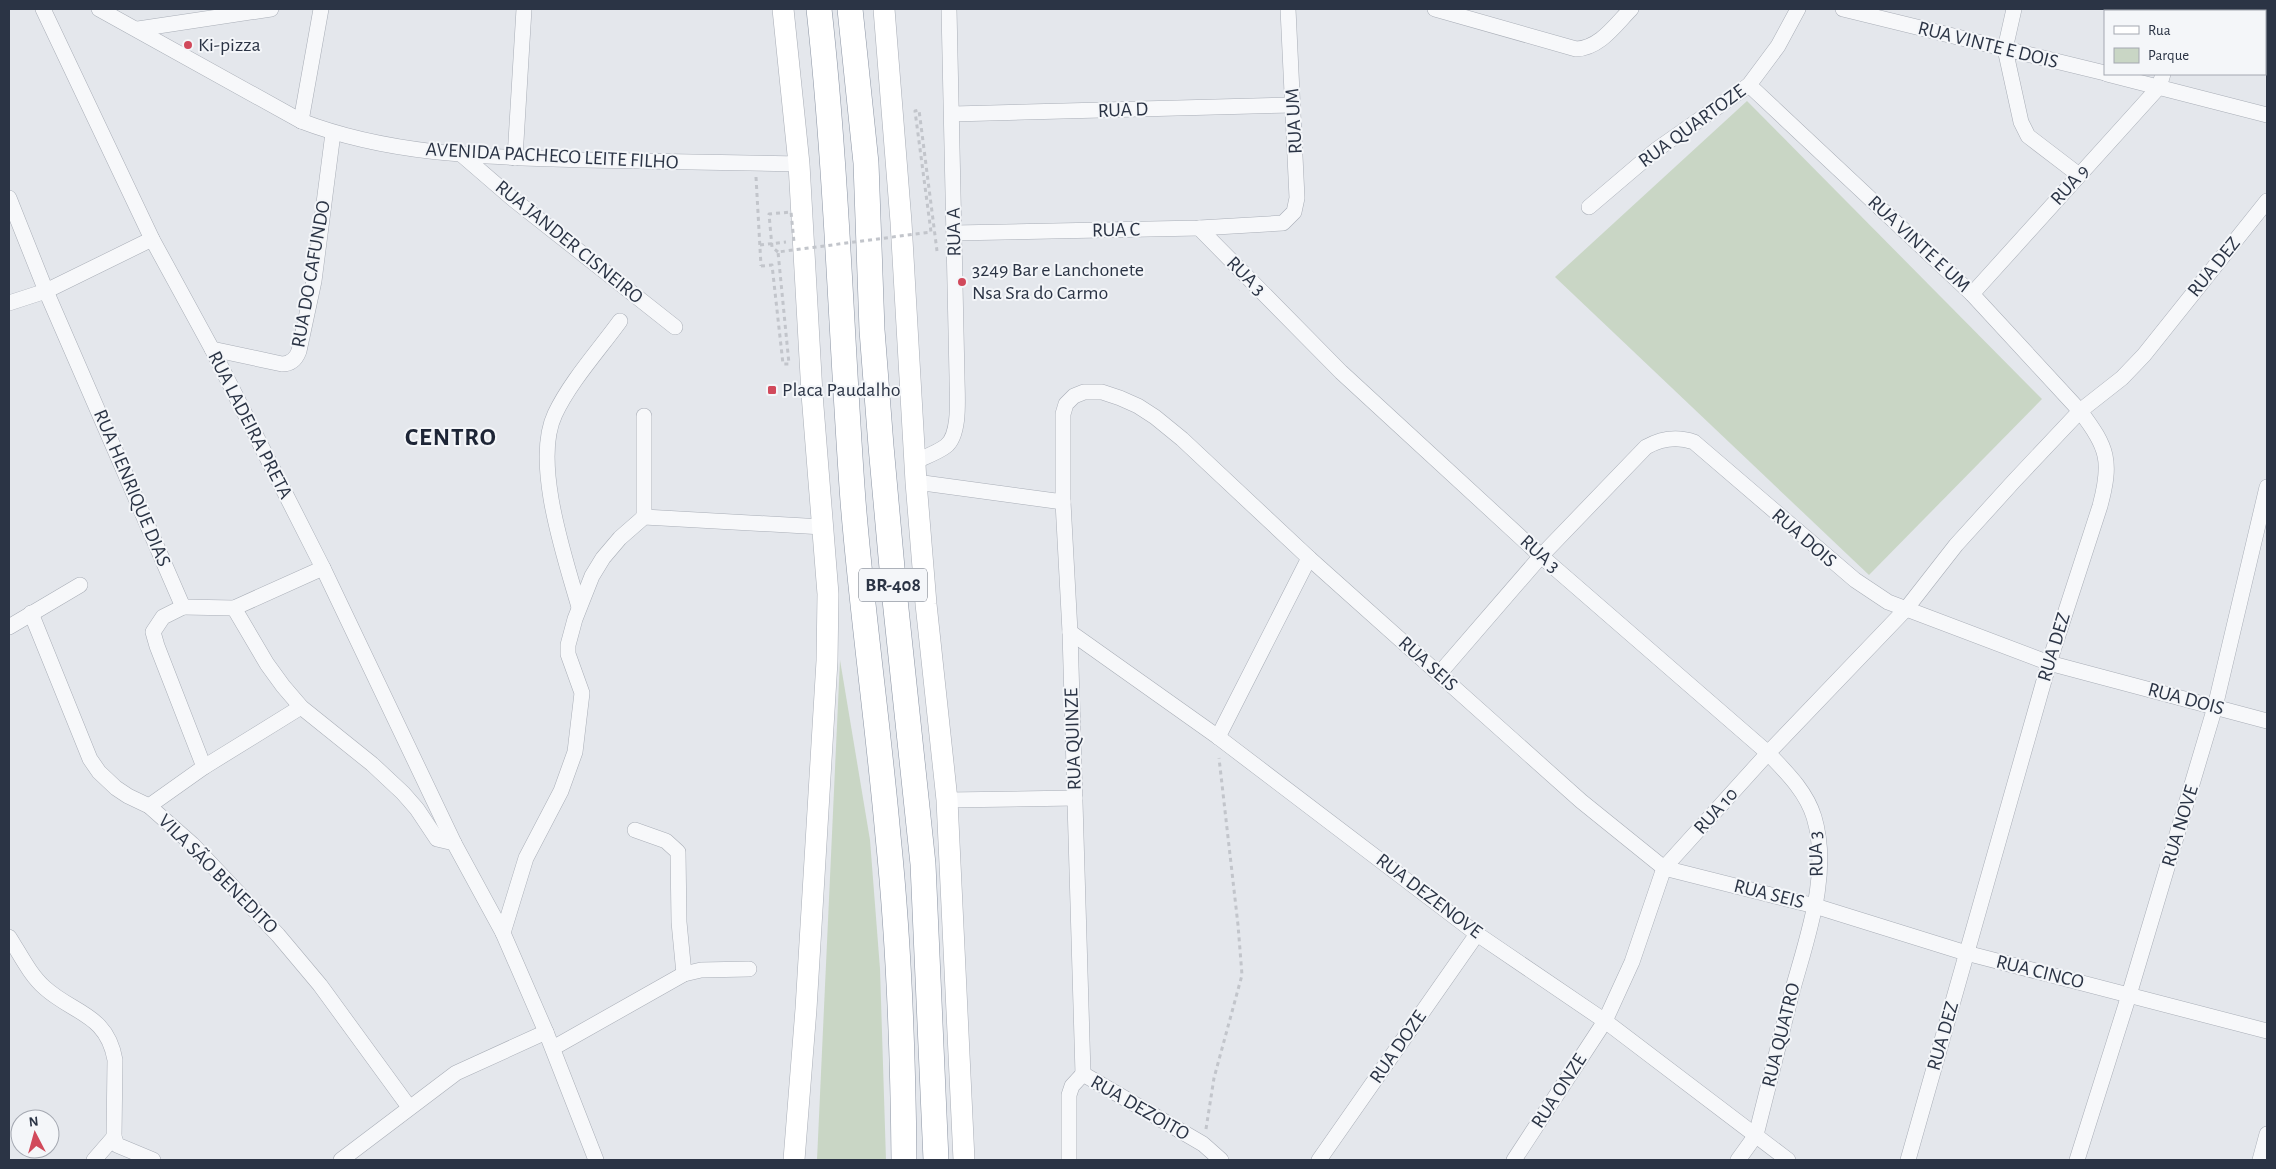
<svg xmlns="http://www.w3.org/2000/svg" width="2276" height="1169" viewBox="0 0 2276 1169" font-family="'Alegreya Sans',sans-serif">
  <rect width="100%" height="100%" fill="#e4e7ec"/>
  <g fill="#c9d6c5">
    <path d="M 1747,101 L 2042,399 L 1869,575 L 1555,277 Z"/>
    <path d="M 840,660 L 870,840 L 880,969 L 886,1160 L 817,1160 Z"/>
  </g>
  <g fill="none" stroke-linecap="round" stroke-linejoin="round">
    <g stroke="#a9aeb7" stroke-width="16">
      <g id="minor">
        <path d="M 43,9 L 152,239 L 212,349 L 323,568 L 454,843"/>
        <path d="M 99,9 L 301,121 C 392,156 490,157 586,160 C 657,161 728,163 799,164"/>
        <path d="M 1435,9 L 1576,49 C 1600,48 1615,25 1631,9"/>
        <path d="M 1843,9 L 2105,73"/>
        <path d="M 2014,9 L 2005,49 L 2021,122 L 2028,136 L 2079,175"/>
        <path d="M 2184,11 L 2185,9"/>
        <path d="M 138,29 L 271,9"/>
        <path d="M 2107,74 L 2267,115"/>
        <path d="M 1749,85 L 1972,294 L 2080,411 C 2108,448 2112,461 2100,506 L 2049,663 L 1908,1160"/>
        <path d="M 953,114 L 1293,105"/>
        <path d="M 301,121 L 321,9"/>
        <path d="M 462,155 L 513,199 L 675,327"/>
        <path d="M 515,158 L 524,9"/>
        <path d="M 9,198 L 46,291 L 183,607 L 163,617 L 153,632 L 157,646 L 204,767"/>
        <path d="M 1589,207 L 1656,150 L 1749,85 L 1778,46 L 1798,9"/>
        <path d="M 1199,228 L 1341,372 L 1541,556 L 1768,753 C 1786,772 1806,791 1814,817 C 1831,874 1807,937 1792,992 C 1780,1040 1768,1087 1756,1135 L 1738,1160"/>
        <path d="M 954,233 L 1199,228 L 1283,223 L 1294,212 L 1297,198 L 1288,9"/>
        <path d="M 1972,294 L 2159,87 L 2163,74"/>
        <path d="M 9,303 L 46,291 L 152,239"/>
        <path d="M 212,349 L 282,364 C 291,364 296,359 299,351 L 314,281 L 333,133"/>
        <path d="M 914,462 C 924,457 937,453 946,446 C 961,434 957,395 957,377 L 949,9"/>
        <path d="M 916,482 L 1063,502"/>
        <path d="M 644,517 L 644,416"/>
        <path d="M 183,607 L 234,608 L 323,568"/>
        <path d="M 579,607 C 565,558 532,462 555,414 C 570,382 599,350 620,321"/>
        <path d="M 234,608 L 267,664 L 283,686 L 301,707 L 372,764 L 403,793 L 417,809 L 437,839 L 454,843 L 503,933"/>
        <path d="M 31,613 L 90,759 L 99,772 L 116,788 L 128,796 L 149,806 L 192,844 L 278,935 L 320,985 L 409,1107"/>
        <path d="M 9,627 L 80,585"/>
        <path d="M 1070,632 L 1218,737 L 1477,934 L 1605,1021 L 1788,1160"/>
        <path d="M 1439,674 L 1541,556 L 1646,447 C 1662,438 1677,436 1694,442 L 1855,580 L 1888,602 L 2049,663 L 2267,721"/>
        <path d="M 1218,737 L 1309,558"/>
        <path d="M 947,800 L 1075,798"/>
        <path d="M 149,806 L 204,767 L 301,707"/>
        <path d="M 635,830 L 666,841 L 678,852 L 679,922 L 684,974"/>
        <path d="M 9,937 C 20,954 30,975 45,988 C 74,1014 107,1014 115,1060 L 114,1137 L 117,1145 L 153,1160"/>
        <path d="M 553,1048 L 684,974 L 701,970 L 749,969"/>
        <path d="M 1083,1074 L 1070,632 L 1063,502 L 1063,414 L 1066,404 L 1074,396 L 1084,392 L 1102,392 L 1120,398 L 1138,406 L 1155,417 L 1182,439 L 1309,558 L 1581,801 L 1664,868 L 1815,906 L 1966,953 L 2267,1031"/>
        <path d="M 1083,1074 L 1203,1144 L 1221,1160"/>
        <path d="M 94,1160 L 114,1137"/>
        <path d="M 341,1160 L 456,1073 L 546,1032"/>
        <path d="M 596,1160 L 546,1032 L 503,933 L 526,858 L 561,791 L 575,752 L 582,693 L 568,654 L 568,645 L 575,619 L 592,576 L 603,558 L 620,538 L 644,517 L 823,527"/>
        <path d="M 1069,1160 L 1069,1095 L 1072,1086 L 1083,1074"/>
        <path d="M 1319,1160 L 1477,934"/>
        <path d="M 1514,1160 L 1605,1021 L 1632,962 L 1664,868 L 1768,753 L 1906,609 L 1956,545 L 2014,481 L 2080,411 L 2122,378 L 2144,355 L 2267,201"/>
        <path d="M 2077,1160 L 2129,995 L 2215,707 L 2267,487"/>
        <path d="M 2260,1160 L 2267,1134"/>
      </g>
    </g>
    <g stroke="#a9aeb7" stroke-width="22">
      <g id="secondary">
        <path d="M 783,9 L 799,164 L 812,394 L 828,594 L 827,661 L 806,1009 L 794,1160"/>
        <path d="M 884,9 L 901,222 L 916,482 L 926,604 L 947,800 L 964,1160"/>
      </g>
    </g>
    <g stroke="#8b94a3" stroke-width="26">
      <g id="trunk">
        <path d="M 819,9 C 837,172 841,337 853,501 C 862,613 878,724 888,836 C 899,943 903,1052 904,1160"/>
        <path d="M 850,9 L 866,163 L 872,330 L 881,446 L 894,590 L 923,864 L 936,1160"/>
      </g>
    </g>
    <g stroke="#c2c5cb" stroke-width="3" stroke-dasharray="4 4" stroke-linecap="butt">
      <path d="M 756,177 L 761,266"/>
      <path d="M 760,245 L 786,242"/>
      <path d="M 1206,1129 L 1214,1078 L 1242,975 L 1238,925 L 1219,758"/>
    </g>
    <use href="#minor" stroke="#f7f8fa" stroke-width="15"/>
    <use href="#secondary" stroke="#fff" stroke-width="21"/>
    <use href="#trunk" stroke="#fff" stroke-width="25"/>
    <g stroke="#c2c5cb" stroke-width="3" stroke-dasharray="4 4" stroke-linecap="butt">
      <path d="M 778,252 L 772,247 L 769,214 L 791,212 L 794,242"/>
      <path d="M 761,266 L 772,265 L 783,364 L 789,364 L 778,252 L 931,232 L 915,111 L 919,110 L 937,251"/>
    </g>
  </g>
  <g fill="#d1495b" stroke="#f4f6f9" stroke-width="2">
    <circle cx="188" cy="45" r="5"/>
    <circle cx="962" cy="282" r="5"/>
    <rect x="767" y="385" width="10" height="10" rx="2.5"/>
  </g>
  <g text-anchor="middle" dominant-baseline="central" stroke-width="4" stroke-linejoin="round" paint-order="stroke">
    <rect fill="#f4f6f9" stroke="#676e7b" stroke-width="1" x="859" y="568.5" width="68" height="33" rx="4"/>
    <g font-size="19" font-weight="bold" fill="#2b3445">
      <text x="893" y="585">BR-408</text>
    </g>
    <g font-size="20" fill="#2b3445" stroke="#f4f6f9" text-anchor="start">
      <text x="198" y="45">Ki-pizza</text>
      <text x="972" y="270">3249 Bar e Lanchonete<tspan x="972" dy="23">Nsa Sra do Carmo</tspan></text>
      <text x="782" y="390">Placa Paudalho</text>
    </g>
    <g font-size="20" fill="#2b3445" stroke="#f4f6f9">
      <text transform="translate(1988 45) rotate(14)">RUA VINTE E DOIS</text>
      <text transform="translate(1123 110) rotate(-2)">RUA D</text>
      <text transform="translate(1294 121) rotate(-93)">RUA UM</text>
      <text transform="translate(1692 126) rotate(-36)">RUA QUARTOZE</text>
      <text transform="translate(552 156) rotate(3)">AVENIDA PACHECO LEITE FILHO</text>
      <text transform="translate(2070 185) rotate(-48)">RUA 9</text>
      <text transform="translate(1116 230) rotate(-1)">RUA C</text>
      <text transform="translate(954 232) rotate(-91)">RUA A</text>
      <text transform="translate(569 242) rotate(39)">RUA JANDER CISNEIRO</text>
      <text transform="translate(1919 244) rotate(43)">RUA VINTE E UM</text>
      <text transform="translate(2214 267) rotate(-51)">RUA DEZ</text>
      <text transform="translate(311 274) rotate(-80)">RUA DO CAFUNDO</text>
      <text transform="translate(1246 276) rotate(45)">RUA 3</text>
      <text transform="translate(250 425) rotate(63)">RUA LADEIRA PRETA</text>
      <text transform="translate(132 488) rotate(67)">RUA HENRIQUE DIAS</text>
      <text transform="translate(1804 538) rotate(41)">RUA DOIS</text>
      <text transform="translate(1540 554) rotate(42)">RUA 3</text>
      <text transform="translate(2054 647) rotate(-73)">RUA DEZ</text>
      <text transform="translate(1428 664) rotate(42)">RUA SEIS</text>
      <text transform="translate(2186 699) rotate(15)">RUA DOIS</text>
      <text transform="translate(1073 739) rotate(-92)">RUA QUINZE</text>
      <text transform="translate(1716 811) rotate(-48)">RUA 10</text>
      <text transform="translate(2180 826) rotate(-73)">RUA NOVE</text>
      <text transform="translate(1816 854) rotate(-92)">RUA 3</text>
      <text transform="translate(218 874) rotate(45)">VILA SÃO BENEDITO</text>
      <text transform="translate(1769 894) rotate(14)">RUA SEIS</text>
      <text transform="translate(1429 896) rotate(37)">RUA DEZENOVE</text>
      <text transform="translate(2040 972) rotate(14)">RUA CINCO</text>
      <text transform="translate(1781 1035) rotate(-76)">RUA QUATRO</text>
      <text transform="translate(1943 1036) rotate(-74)">RUA DEZ</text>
      <text transform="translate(1398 1047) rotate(-55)">RUA DOZE</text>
      <text transform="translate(1559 1091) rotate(-57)">RUA ONZE</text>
      <text transform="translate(1140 1108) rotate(30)">RUA DEZOITO</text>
    </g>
    <g font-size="25" font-weight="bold" letter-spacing="1" fill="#1d2536" stroke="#f4f6f9">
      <text x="451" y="437">CENTRO</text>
    </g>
  </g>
  <rect width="2276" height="1169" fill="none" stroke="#2b3445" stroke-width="20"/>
  <rect x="2104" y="10" width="162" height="65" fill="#f4f6f9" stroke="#a4a8b1"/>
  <rect x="2114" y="26" width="25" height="8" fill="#ffffff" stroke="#a4a8b1"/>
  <text x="2148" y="35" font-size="15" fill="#2b3445">Rua</text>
  <rect x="2114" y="48" width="25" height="15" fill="#c9d6c5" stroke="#a4a8b1"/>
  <text x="2148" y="60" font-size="15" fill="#2b3445">Parque</text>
  <g transform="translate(35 1134) rotate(354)"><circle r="24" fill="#f4f6f9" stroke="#a4a8b1"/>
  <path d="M0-4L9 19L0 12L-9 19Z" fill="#d1495b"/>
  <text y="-8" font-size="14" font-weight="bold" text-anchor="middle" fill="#2b3445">N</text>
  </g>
</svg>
